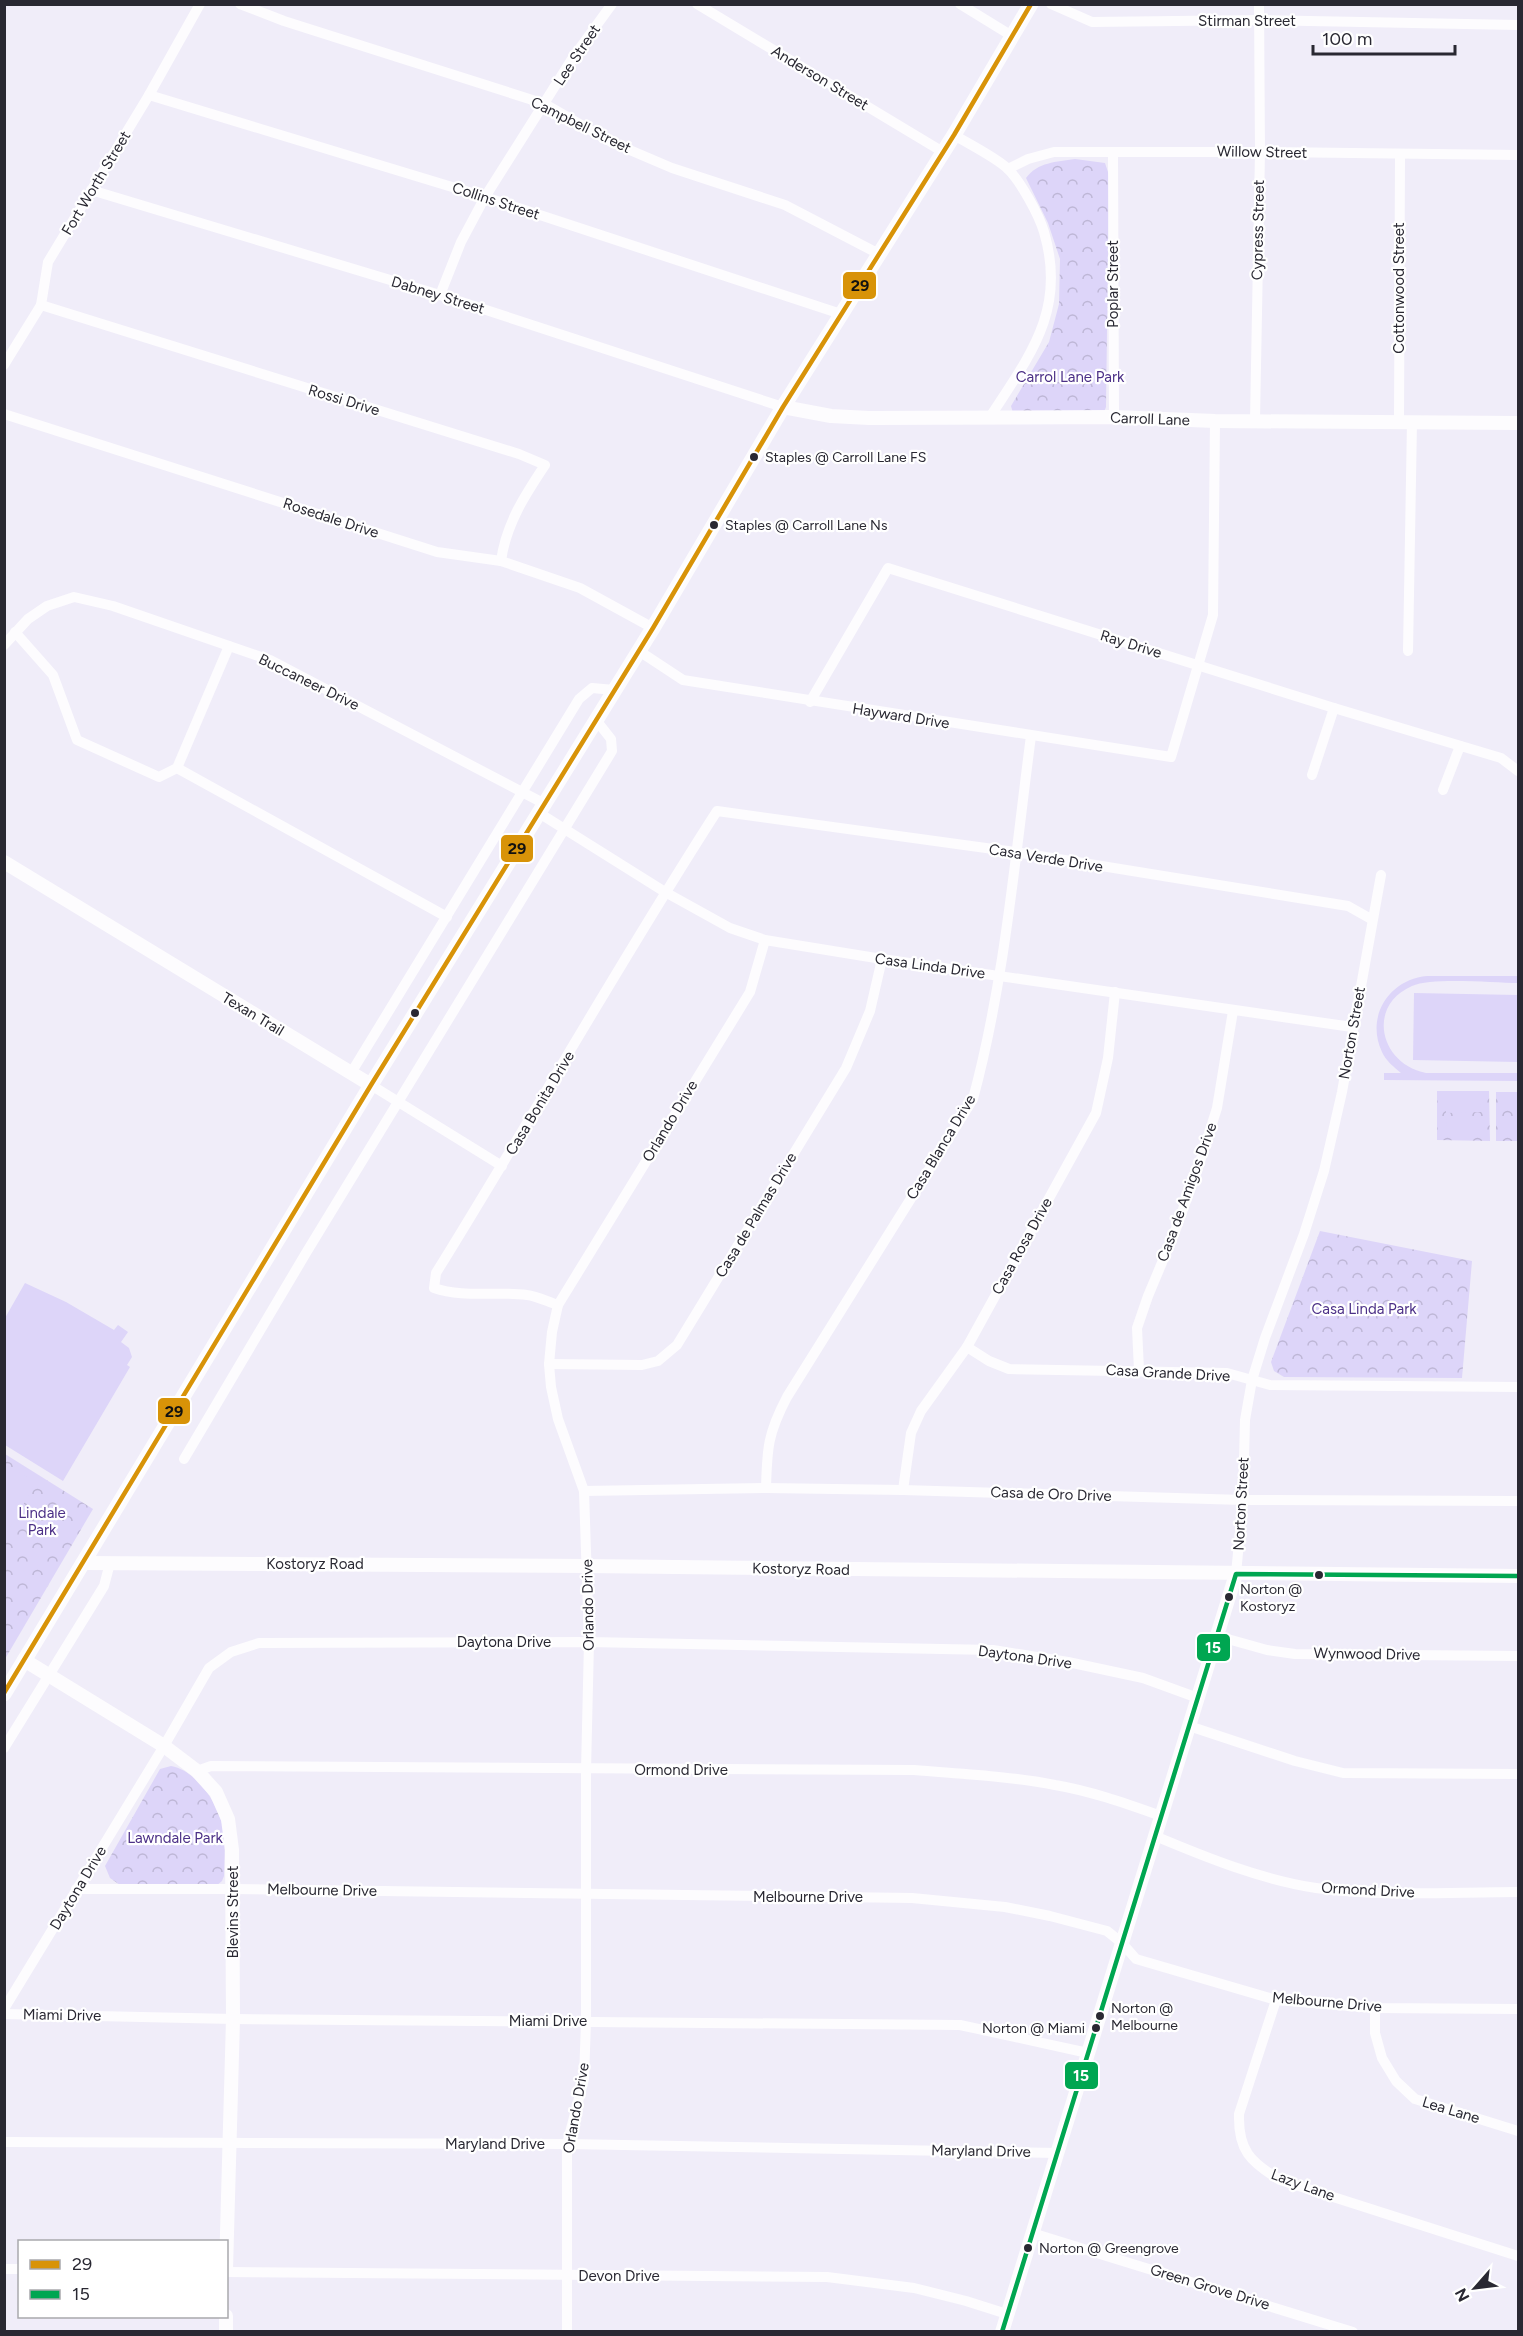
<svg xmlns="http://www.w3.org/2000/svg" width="1523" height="2336" viewBox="0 0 1523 2336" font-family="Figtree,sans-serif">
  <defs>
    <pattern id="park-crowns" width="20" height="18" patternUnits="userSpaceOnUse" patternTransform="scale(1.5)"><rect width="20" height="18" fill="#ddd5f9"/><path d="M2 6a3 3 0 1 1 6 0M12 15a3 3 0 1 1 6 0" fill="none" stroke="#beb7d6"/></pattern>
  </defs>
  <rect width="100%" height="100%" fill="#f0edf9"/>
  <g fill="url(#park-crowns)">
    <path d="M 1075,159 L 1105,163 L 1109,175 L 1106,407 L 1104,412 L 1013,413 L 1011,406 L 1049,342 L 1059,304 L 1060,259 L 1048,223 L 1026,178 C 1038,162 1056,162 1075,159 Z"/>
    <path d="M 1437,1091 L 1489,1091 L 1490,1141 L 1437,1140 Z"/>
    <rect x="1496" y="1092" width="22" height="49"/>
    <path d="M 1320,1231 L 1472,1261 L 1462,1378 L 1284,1377 L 1274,1371 L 1271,1362 Z"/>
    <path d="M 5,1454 L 93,1509 L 5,1659 Z"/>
    <path d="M 171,1766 C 196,1770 219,1804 223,1828 C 226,1844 224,1861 224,1876 L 222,1881 L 216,1886 L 120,1885 L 110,1878 L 105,1866 L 160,1769 Z"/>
  </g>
  <g fill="#ddd5f9">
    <path d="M 1427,976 L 1518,976 L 1518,983 C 1494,983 1432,977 1412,986 C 1366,1006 1380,1064 1426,1073 L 1518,1073 L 1518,1081 L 1384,1080 L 1384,1073 L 1401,1073 C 1394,1067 1386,1061 1382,1052 C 1365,1016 1390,979 1427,976 Z"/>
    <path d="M 1414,993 L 1518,995 L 1518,1062 L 1413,1060 Z"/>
    <path d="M 1446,1096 L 1480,1096 L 1481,1112 L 1446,1113 Z"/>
    <path d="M 1446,1118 L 1481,1118 L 1481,1135 L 1447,1135 Z"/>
    <path d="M 25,1283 L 66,1302 L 114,1330 L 118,1325 L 128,1332 L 121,1342 L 129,1348 L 132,1357 L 127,1365 L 130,1367 L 63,1481 L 5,1445 L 5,1318 Z"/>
    <path d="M 5,1463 L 31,1479 L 33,1488 L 5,1536 Z"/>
  </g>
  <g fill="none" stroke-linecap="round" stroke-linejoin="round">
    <g stroke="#fdfcfe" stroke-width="10">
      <path d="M 240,4 L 284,21 L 545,104 L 611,142 L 672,168 L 785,205 L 879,254"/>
      <path d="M 697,4 L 943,152"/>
      <path d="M 960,4 L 1012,36"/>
      <path d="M 1051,4 L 1092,22 L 1259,20 L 1518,25"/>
      <path d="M 149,95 L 485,197 L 841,314"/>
      <path d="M 954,135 C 969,144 997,158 1008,169 C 1021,182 1039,215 1044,232 C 1067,310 1030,355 990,417"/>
      <path d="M 1113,152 L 1114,417"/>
      <path d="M 1008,169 L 1028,159 L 1054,152 L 1260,152 L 1518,155"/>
      <path d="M 91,190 L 440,295 L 783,407"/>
      <path d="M 440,295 L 461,242 L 485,197 L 572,59 L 612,4"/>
      <path d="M 41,305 L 519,454 L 545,465 C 525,495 506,524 501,561"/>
      <path d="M 4,365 L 41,305 L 48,262 L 149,95 L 200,4"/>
      <path d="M 4,414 L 437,552 L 501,561 L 580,588 L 653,628"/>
      <path d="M 1255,420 L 1260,152 L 1259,4"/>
      <path d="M 1399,421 L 1400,154"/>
      <path d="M 15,632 L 53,675 L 77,740 L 159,777 L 177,768 L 447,917"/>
      <path d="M 4,645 L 28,619 L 47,606 L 74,597 L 113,606 L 270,660 L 545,804"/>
      <path d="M 639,651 L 683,680 L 1171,757 L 1213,615 L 1215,421"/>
      <path d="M 1408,651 L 1412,422"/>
      <path d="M 810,702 L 888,568 L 1334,708 L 1501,758 L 1518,771"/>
      <path d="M 177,768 L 229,646"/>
      <path d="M 1312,775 L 1334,708"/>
      <path d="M 1443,790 L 1460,746"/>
      <path d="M 539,813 L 665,892 L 730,928 L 765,940 L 882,959 L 1352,1027"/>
      <path d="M 351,1073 L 579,699 L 592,688 L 614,690"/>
      <path d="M 371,1085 L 502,1166"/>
      <path d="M 558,1305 C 548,1302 537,1296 527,1295 C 496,1291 463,1298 434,1288 L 436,1273 C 531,1120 619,963 717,811 L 1015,852 L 1348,906 L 1371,919"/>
      <path d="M 967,1347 L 989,1361 L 1009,1369 L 1227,1373 L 1270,1385 L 1518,1387"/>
      <path d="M 549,1364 L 642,1365 L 658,1361 L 677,1345 L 846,1068 L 870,1011 L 882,959"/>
      <path d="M 1139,1370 L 1137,1328 L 1148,1296 L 1174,1234 L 1198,1168 L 1217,1108 L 1233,1011"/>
      <path d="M 184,1459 L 306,1253 L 612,751 L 611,739 L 596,720"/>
      <path d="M 766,1488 C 767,1448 768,1433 787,1397 L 973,1099 C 1005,980 1015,857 1031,736"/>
      <path d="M 903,1490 L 911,1433 L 921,1411 L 967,1347 L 1096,1113 L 1108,1058 L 1115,992"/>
      <path d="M 584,1491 L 766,1488 L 903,1490 L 1243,1500 L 1518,1501"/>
      <path d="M 1236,1574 L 1243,1500 L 1245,1420 L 1252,1380 L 1265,1338 L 1304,1234 L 1324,1171 L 1342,1092 L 1381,875"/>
      <path d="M 1217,1636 L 1267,1650 L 1295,1654 L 1518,1656"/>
      <path d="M 1189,1726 L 1295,1761 L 1343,1773 L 1518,1774"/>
      <path d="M 4,1748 L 104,1586 L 110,1563"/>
      <path d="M 197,1771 L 211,1766 L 914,1770 C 961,1774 1009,1776 1055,1785 C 1091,1791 1127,1804 1161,1816"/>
      <path d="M 1155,1836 C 1205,1857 1262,1880 1316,1888 C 1383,1897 1452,1892 1518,1892"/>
      <path d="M 76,1889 L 232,1889 L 912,1898 L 1005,1907 L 1050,1916 L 1107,1931 L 1122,1943 L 1136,1959 L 1276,2000 L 1375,2008 L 1518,2009"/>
      <path d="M 1276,2000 L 1239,2114 C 1238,2150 1250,2162 1280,2180 L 1518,2256"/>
      <path d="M 1375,2008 L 1375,2033 L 1382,2058 L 1396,2081 L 1415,2099 L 1518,2131"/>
      <path d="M 4,2009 L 164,1746 L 209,1668 L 231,1652 L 259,1643 L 589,1642 L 993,1650 L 1068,1662 L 1143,1678 L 1198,1698"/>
      <path d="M 4,2014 L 233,2019 L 960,2025 L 1088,2053"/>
      <path d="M 4,2142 L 567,2144 L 1057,2153"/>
      <path d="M 1032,2233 L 1353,2332"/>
      <path d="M 4,2269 L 20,2269"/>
      <path d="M 226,2272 L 827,2277 L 914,2288 L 966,2301 L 1007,2314"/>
      <path d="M 567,2332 L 567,2144 L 584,2079 L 586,2021 L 586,1770 L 589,1642 L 584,1491 L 558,1419 L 551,1387 L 549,1364 L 552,1332 L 558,1305 L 750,992 L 765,940"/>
    </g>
    <g stroke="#fdfcfe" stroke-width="14">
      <path d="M 783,407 L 831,416 L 869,418 L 1114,417 L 1215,421 L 1518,423"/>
      <path d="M 4,862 L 371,1085"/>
      <path d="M 83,1563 L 587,1566 L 1518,1576"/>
      <path d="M 24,1660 L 164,1746 L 197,1771 L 216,1792 L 228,1819 L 232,1850 L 233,2019 L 226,2269"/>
      <path d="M 226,2332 L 226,2316"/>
      <path d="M 1002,2332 L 1236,1574"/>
    </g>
    <path stroke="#fdfcfe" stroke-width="15" d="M 4,1694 L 371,1085 L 653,628 L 783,407 L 954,135 L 1031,4"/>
    <g stroke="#fff" stroke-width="9">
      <path id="bus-1" d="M 4,1693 L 371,1085 L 653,628 L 783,407 L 954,135 L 1031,4"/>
    </g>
    <g stroke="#fff" stroke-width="9">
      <path id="bus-2" d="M 1002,2332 L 1236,1574 L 1518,1576"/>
    </g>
    <use href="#bus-1" stroke="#d89308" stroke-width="4.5"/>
    <use href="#bus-2" stroke="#00a651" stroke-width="4.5"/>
  </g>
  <g fill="#292832" stroke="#fff" stroke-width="2">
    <circle cx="754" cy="457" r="5"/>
    <circle cx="714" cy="525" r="5"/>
    <circle cx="415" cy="1013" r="5"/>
    <circle cx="1319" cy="1575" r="5"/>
    <circle cx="1229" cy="1597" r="5"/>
    <circle cx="1100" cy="2016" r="5"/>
    <circle cx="1096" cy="2028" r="5"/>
    <circle cx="1028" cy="2248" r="5"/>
  </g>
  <g text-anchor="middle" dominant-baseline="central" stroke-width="4.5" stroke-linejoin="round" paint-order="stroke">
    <g font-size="14" fill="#292832" stroke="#fff" text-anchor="start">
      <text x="765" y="457">Staples @ Carroll Lane FS</text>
      <text x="725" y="525">Staples @ Carroll Lane Ns</text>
      <text x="1240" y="1589">Norton @<tspan x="1240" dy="17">Kostoryz</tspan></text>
      <text x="1111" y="2008">Norton @<tspan x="1111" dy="17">Melbourne</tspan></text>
      <text x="1085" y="2028" text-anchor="end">Norton @ Miami</text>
      <text x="1039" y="2248">Norton @ Greengrove</text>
    </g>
    <g font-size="15" fill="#292832" stroke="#fff">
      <text x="1247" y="21">Stirman Street</text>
      <text transform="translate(577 55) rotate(-56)">Lee Street</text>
      <text transform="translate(820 78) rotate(31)">Anderson Street</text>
      <text transform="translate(581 125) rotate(26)">Campbell Street</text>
      <text transform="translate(1262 152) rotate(1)">Willow Street</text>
      <text transform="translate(96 183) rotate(-59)">Fort Worth Street</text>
      <text transform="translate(496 201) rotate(18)">Collins Street</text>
      <text transform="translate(1258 230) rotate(-89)">Cypress Street</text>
      <text transform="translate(1113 284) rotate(-90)">Poplar Street</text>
      <text transform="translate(1399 288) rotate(-90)">Cottonwood Street</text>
      <text transform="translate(438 295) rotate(17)">Dabney Street</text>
      <text transform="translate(344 400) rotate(17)">Rossi Drive</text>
      <text transform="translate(1150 419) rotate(2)">Carroll Lane</text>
      <text transform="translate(331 518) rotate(18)">Rosedale Drive</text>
      <text transform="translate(1131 644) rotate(17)">Ray Drive</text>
      <text transform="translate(309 682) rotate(26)">Buccaneer Drive</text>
      <text transform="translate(901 716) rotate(9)">Hayward Drive</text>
      <text transform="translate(1046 858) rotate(9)">Casa Verde Drive</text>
      <text transform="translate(930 966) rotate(8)">Casa Linda Drive</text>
      <text transform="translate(253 1014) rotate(31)">Texan Trail</text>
      <text transform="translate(1352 1033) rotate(-80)">Norton Street</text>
      <text transform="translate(540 1103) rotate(-59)">Casa Bonita Drive</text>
      <text transform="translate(670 1121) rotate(-59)">Orlando Drive</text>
      <text transform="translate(941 1147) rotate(-59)">Casa Blanca Drive</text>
      <text transform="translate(1187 1192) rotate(-70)">Casa de Amigos Drive</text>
      <text transform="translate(756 1215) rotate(-59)">Casa de Palmas Drive</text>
      <text transform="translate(1022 1246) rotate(-61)">Casa Rosa Drive</text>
      <text transform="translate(1168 1373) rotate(3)">Casa Grande Drive</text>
      <text transform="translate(1051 1494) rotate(2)">Casa de Oro Drive</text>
      <text transform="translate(1241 1504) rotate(-87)">Norton Street</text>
      <text x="315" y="1564">Kostoryz Road</text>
      <text transform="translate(801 1569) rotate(1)">Kostoryz Road</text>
      <text transform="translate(588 1605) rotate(-91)">Orlando Drive</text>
      <text x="504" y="1642">Daytona Drive</text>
      <text transform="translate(1367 1654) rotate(1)">Wynwood Drive</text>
      <text transform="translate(1025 1657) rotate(8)">Daytona Drive</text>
      <text x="681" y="1770">Ormond Drive</text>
      <text transform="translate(78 1888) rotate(-59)">Daytona Drive</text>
      <text transform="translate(322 1890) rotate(1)">Melbourne Drive</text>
      <text transform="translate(1368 1890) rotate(3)">Ormond Drive</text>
      <text x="808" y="1897">Melbourne Drive</text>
      <text transform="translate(233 1912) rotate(-90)">Blevins Street</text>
      <text transform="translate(1327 2002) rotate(5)">Melbourne Drive</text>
      <text transform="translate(62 2015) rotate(1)">Miami Drive</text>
      <text x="548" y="2021">Miami Drive</text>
      <text transform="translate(576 2108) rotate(-80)">Orlando Drive</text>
      <text transform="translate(1451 2110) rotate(17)">Lea Lane</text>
      <text x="495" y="2144">Maryland Drive</text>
      <text transform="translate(981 2151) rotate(1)">Maryland Drive</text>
      <text transform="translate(1303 2185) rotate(20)">Lazy Lane</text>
      <text x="619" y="2276">Devon Drive</text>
      <text transform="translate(1210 2287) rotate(17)">Green Grove Drive</text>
    </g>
    <g font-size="15" fill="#4c3087" stroke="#fff">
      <text x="1070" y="377">Carrol Lane Park</text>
      <text x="1364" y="1309">Casa Linda Park</text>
      <text x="42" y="1513">Lindale<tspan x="42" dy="17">Park</tspan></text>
      <text x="175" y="1838">Lawndale Park</text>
    </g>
  </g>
  <g stroke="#fff" stroke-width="2">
    <rect x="842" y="271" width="35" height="29" rx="6" fill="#d89308"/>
    <rect x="500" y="834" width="34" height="29" rx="6" fill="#d89308"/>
    <rect x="157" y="1397" width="34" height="28" rx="6" fill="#d89308"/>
    <rect x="1196" y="1633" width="35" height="29" rx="6" fill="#00a651"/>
    <rect x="1064" y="2061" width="35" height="29" rx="6" fill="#00a651"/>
  </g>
  <g font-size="16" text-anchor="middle" font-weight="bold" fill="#fff">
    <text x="1213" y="1653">15</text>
    <text x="1081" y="2081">15</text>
  </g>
  <g font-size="16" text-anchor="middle" font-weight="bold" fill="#111">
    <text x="860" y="291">29</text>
    <text x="517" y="854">29</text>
    <text x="174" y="1417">29</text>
  </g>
  <rect width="1523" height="2336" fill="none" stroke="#292832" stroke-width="12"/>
  <rect x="18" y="2240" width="210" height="78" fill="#ffffff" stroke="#a9a9ad" stroke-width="1.5"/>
  <rect x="30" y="2260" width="30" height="9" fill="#d89308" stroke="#a9a9ad" stroke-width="1.5"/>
  <text x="72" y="2270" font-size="18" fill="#292832">29</text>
  <rect x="30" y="2290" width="30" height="9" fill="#00a651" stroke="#a9a9ad" stroke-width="1.5"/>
  <text x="72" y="2300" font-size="18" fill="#292832">15</text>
  <g transform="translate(1475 2288) rotate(242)" stroke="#ffffff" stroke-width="4.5" paint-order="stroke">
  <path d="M0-4.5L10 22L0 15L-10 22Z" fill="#292832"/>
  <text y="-9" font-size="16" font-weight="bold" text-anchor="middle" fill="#292832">N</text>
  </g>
  <path d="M1313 45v9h142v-9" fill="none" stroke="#292832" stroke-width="3"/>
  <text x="1322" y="45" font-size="18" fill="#292832" stroke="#ffffff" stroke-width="4.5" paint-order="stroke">100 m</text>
</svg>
